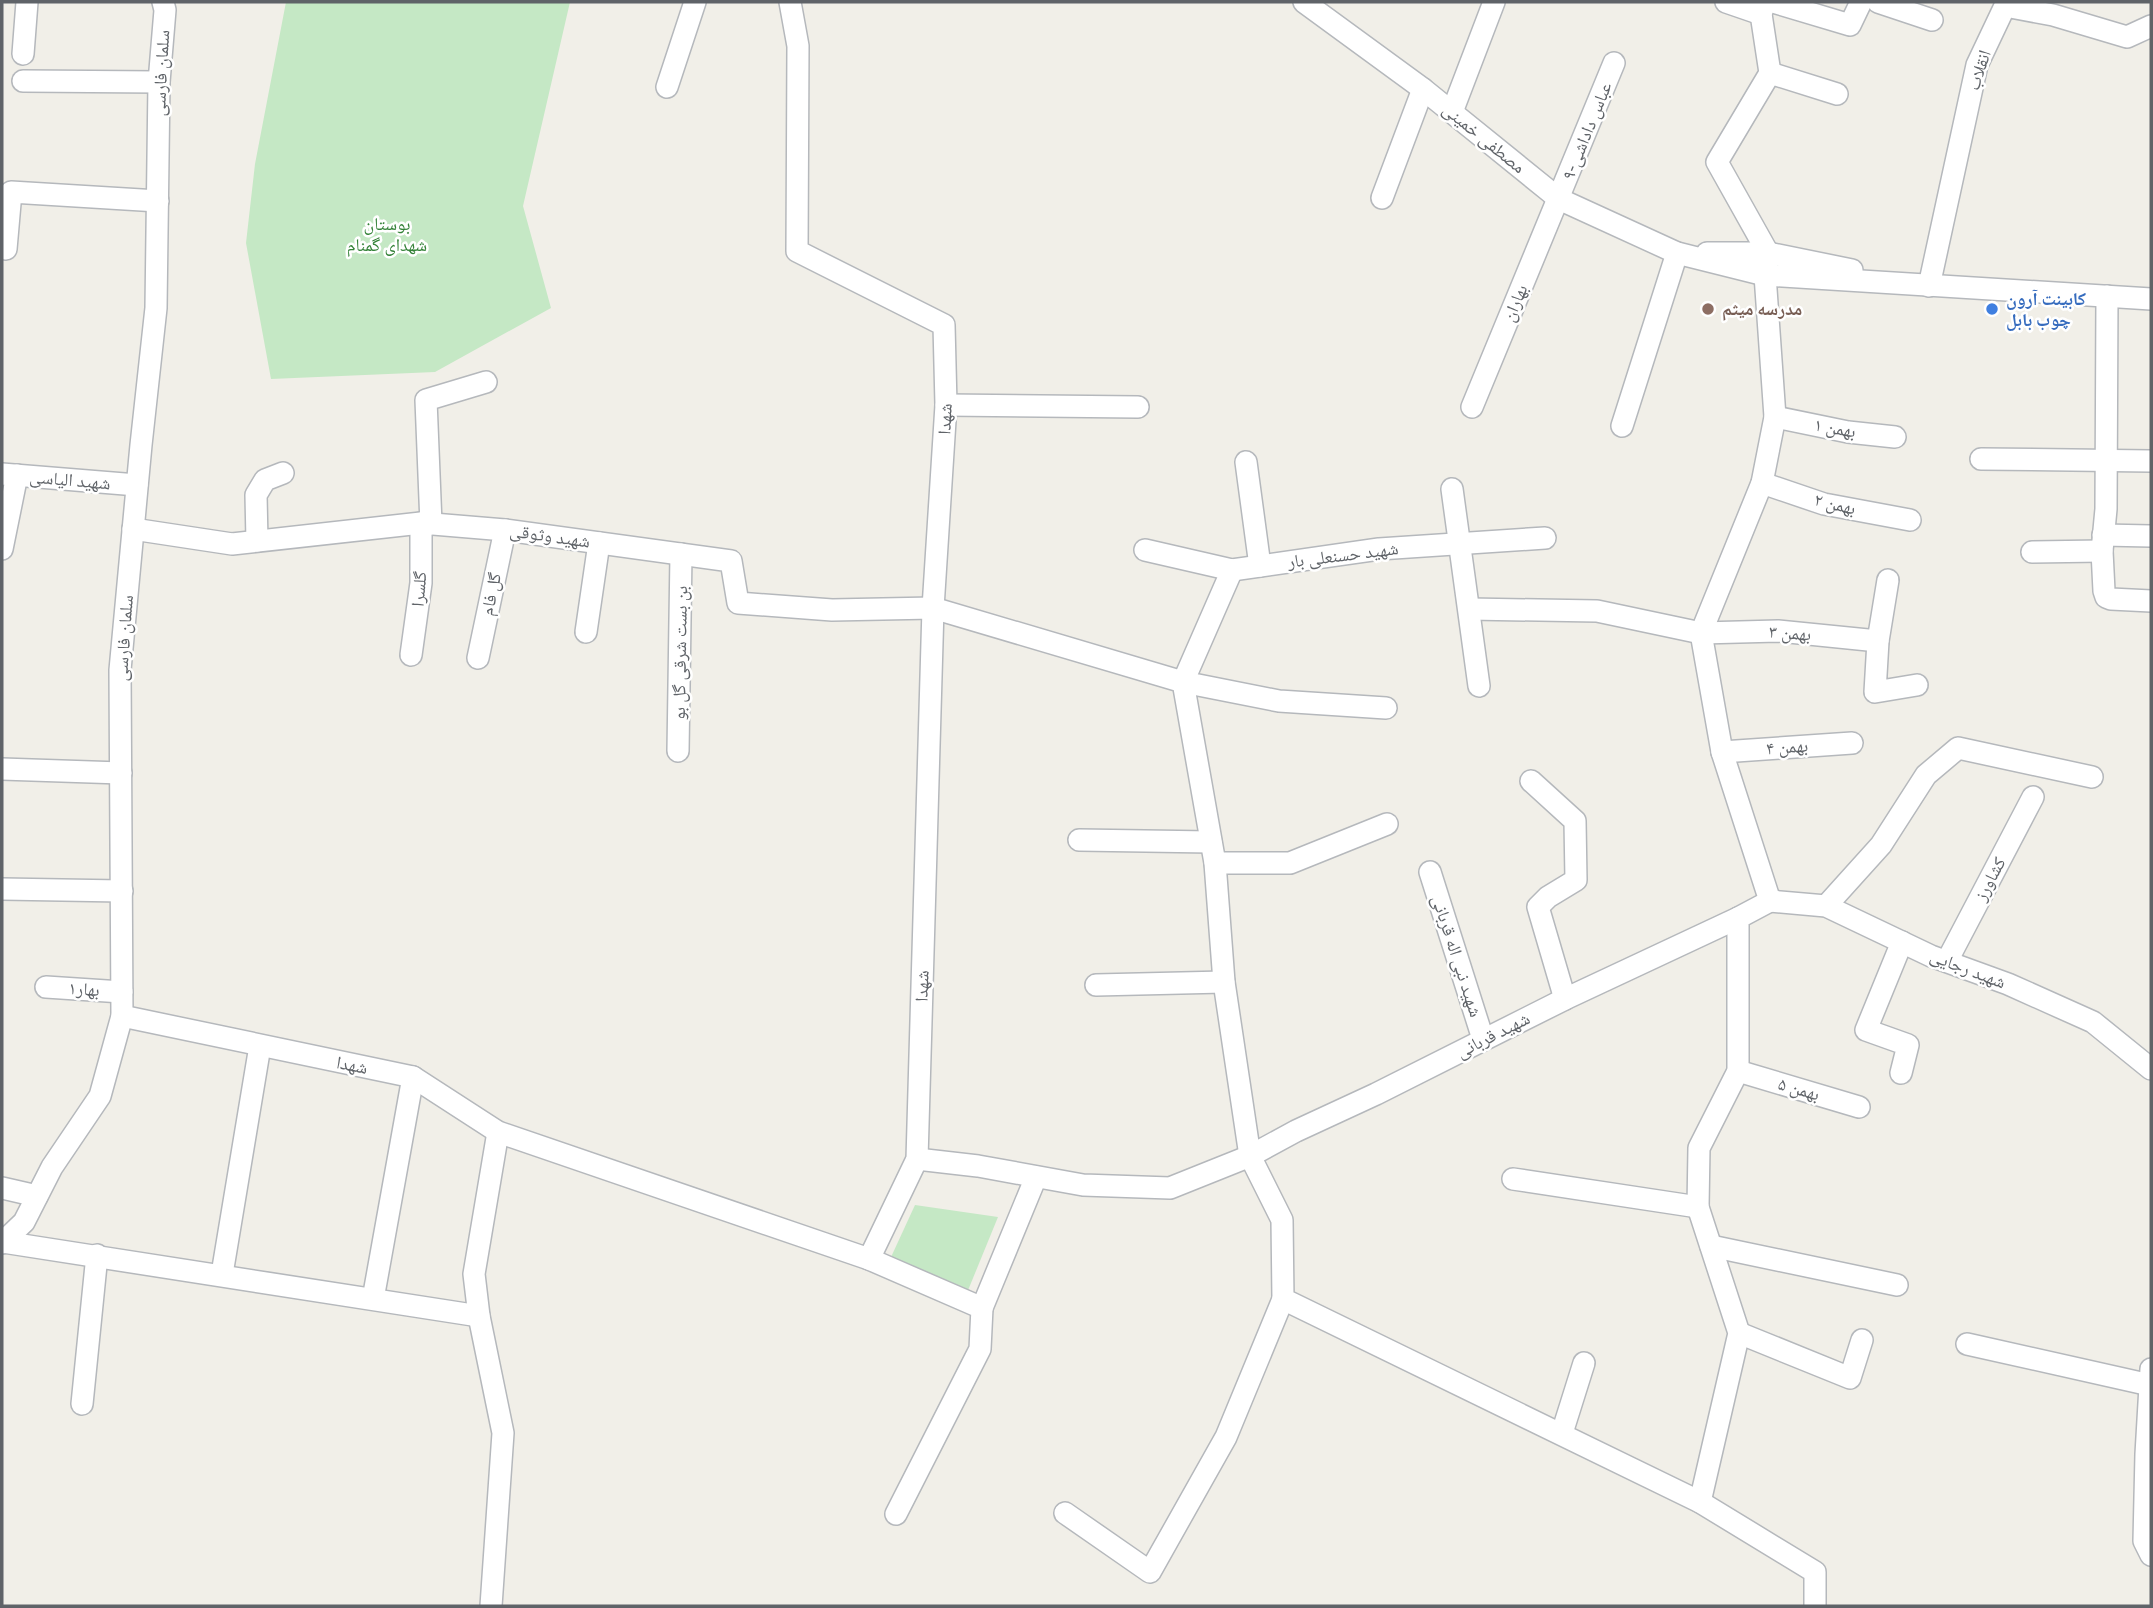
<svg xmlns="http://www.w3.org/2000/svg" width="2153" height="1608" viewBox="0 0 2153 1608" font-family="'Fira Sans Condensed','Noto Naskh Arabic',sans-serif">
  <rect width="100%" height="100%" fill="#f1efe8"/>
  <g fill="#c5e8c5">
    <path d="M 286,2 L 570,2 L 523,206 L 551,308 L 435,372 L 271,379 L 246,243 L 255,164 Z"/>
    <path d="M 915,1205 L 998,1217 L 962,1305 L 886,1268 Z"/>
  </g>
  <g fill="none" stroke-linecap="round" stroke-linejoin="round">
    <g stroke="#b5b8bc" stroke-width="24">
      <g id="minor">
        <path d="M 1304,2 L 1423,89 L 1559,199 L 1677,253 L 1765,275 L 2151,299"/>
        <path d="M 1726,2 L 1761,14"/>
        <path d="M 1773,2 L 1850,25 L 1861,2"/>
        <path d="M 1878,2 L 1932,20"/>
        <path d="M 23,54 L 27,2"/>
        <path d="M 1770,73 L 1837,94"/>
        <path d="M 23,81 L 159,82"/>
        <path d="M 667,87 L 695,2"/>
        <path d="M 1452,112 L 1494,2"/>
        <path d="M 1382,198 L 1423,89"/>
        <path d="M 6,249 L 11,192 L 158,201"/>
        <path d="M 1707,253 L 1768,253 L 1852,270"/>
        <path d="M 1929,286 L 1977,65 L 2005,6 L 2053,15 L 2127,37 L 2151,26"/>
        <path d="M 2107,296 L 2106,509 L 2102,551 L 2104,591 L 2106,597 L 2111,599 L 2151,601"/>
        <path d="M 946,405 L 1138,407"/>
        <path d="M 1472,407 L 1614,63"/>
        <path d="M 1775,417 L 1848,432 L 1895,437"/>
        <path d="M 1622,426 L 1677,253"/>
        <path d="M 1981,459 L 2151,461"/>
        <path d="M 1246,462 L 1260,566"/>
        <path d="M 2,474 L 137,485"/>
        <path d="M 1762,483 L 1824,504 L 1910,520"/>
        <path d="M 1452,489 L 1479,686"/>
        <path d="M 431,524 L 426,400 L 486,382"/>
        <path d="M 133,529 L 232,544 L 421,523 L 505,530 L 731,561 L 738,603 L 832,610 L 933,608 L 1183,682 L 1215,863 L 1224,982 L 1250,1156 L 1282,1220 L 1283,1299 L 1700,1502 L 1815,1572 L 1815,1606"/>
        <path d="M 2103,535 L 2151,536"/>
        <path d="M 257,541 L 256,495 L 265,480 L 283,473"/>
        <path d="M 2,549 L 17,475"/>
        <path d="M 1145,550 L 1232,570 L 1379,549 L 1545,538"/>
        <path d="M 2032,552 L 2102,551"/>
        <path d="M 1232,570 L 1183,682 L 1279,701 L 1386,708"/>
        <path d="M 1888,580 L 1878,641 L 1875,692 L 1917,685"/>
        <path d="M 1469,609 L 1597,611 L 1701,633 L 1778,631 L 1878,641"/>
        <path d="M 586,632 L 599,543"/>
        <path d="M 411,655 L 421,583 L 421,523"/>
        <path d="M 478,658 L 505,530"/>
        <path d="M 678,751 L 681,554"/>
        <path d="M 1722,752 L 1852,743"/>
        <path d="M 2,769 L 121,773"/>
        <path d="M 1531,781 L 1575,821 L 1576,880 L 1548,897 L 1538,907 L 1565,999"/>
        <path d="M 1079,840 L 1211,842"/>
        <path d="M 1215,863 L 1290,863 L 1387,824"/>
        <path d="M 1430,872 L 1483,1039"/>
        <path d="M 2,889 L 122,891"/>
        <path d="M 1770,901 L 1826,906 L 1931,956 L 2008,984 L 2093,1022 L 2151,1069"/>
        <path d="M 1826,906 L 1881,845 L 1926,775 L 1958,748 L 2092,777"/>
        <path d="M 1947,961 L 2033,797"/>
        <path d="M 1096,985 L 1224,982"/>
        <path d="M 46,987 L 122,992"/>
        <path d="M 122,1016 L 413,1077 L 498,1132 L 869,1259 L 917,1159 L 933,608 L 946,405 L 944,325 L 797,251 L 798,46 L 790,2"/>
        <path d="M 1738,1071 L 1859,1107"/>
        <path d="M 1901,1073 L 1908,1045 L 1866,1030 L 1902,942"/>
        <path d="M 917,1159 L 978,1166 L 1083,1185 L 1170,1188 L 1250,1156 L 1296,1131 L 1376,1094 L 1565,999 L 1738,918"/>
        <path d="M 1513,1179 L 1698,1207"/>
        <path d="M 2,1188 L 37,1196"/>
        <path d="M 3,1242 L 479,1316"/>
        <path d="M 2,1243 L 24,1222 L 52,1167 L 100,1096 L 122,1016 L 120,670 L 141,445 L 156,308 L 159,82 L 165,10 L 163,2"/>
        <path d="M 1711,1246 L 1897,1285"/>
        <path d="M 869,1259 L 982,1308 L 980,1349 L 896,1514"/>
        <path d="M 222,1274 L 260,1046"/>
        <path d="M 373,1299 L 413,1077"/>
        <path d="M 982,1308 L 1036,1177"/>
        <path d="M 1739,1333 L 1850,1378 L 1862,1340"/>
        <path d="M 1967,1344 L 2150,1385"/>
        <path d="M 2151,1369 L 2146,1454 L 2144,1541 L 2151,1555"/>
        <path d="M 82,1404 L 97,1255"/>
        <path d="M 1562,1433 L 1584,1363"/>
        <path d="M 1700,1502 L 1739,1333 L 1698,1207 L 1699,1148 L 1738,1071 L 1738,918 L 1770,901 L 1722,752 L 1701,633 L 1762,483 L 1775,417 L 1765,275 L 1768,253 L 1717,162 L 1770,73 L 1761,14 L 1765,2"/>
        <path d="M 1065,1513 L 1150,1572 L 1226,1437 L 1283,1299"/>
        <path d="M 491,1606 L 503,1433 L 479,1316 L 474,1274 L 498,1132"/>
      </g>
    </g>
    <use href="#minor" stroke="#fff" stroke-width="21"/>
  </g>
  <circle fill="#8d6e63" stroke="#fff" stroke-width="2.5" cx="1708" cy="309" r="7"/>
  <circle fill="#3f7fe0" stroke="#fff" stroke-width="2.5" cx="1992" cy="309" r="7"/>
  <g text-anchor="middle" dominant-baseline="central" stroke-width="5" stroke-linejoin="round" paint-order="stroke">
    <g font-size="18" fill="#5f6368" stroke="#fff">
      <text transform="translate(1979 70) rotate(-72)">انقلاب</text>
      <text transform="translate(161 73) rotate(-87)">سلمان فارسی</text>
      <text transform="translate(1587 131) rotate(-68)">عباس داداشی-۹</text>
      <text transform="translate(1484 138) rotate(39)">مصطفی خمینی</text>
      <text transform="translate(1515 303) rotate(-67)">بهاران</text>
      <text transform="translate(945 419) rotate(-87)">شهدا</text>
      <text transform="translate(1835 428) rotate(10)">بهمن ۱</text>
      <text transform="translate(70 480) rotate(5)">شهید الیاسی</text>
      <text transform="translate(1835 504) rotate(13)">بهمن ۲</text>
      <text transform="translate(550 536) rotate(8)">شهید وثوقی</text>
      <text transform="translate(1343 555) rotate(-7)">شهید حسنعلی بار</text>
      <text transform="translate(419 589) rotate(-85)">گلسرا</text>
      <text transform="translate(491 594) rotate(-78)">گل فام</text>
      <text transform="translate(1790 633) rotate(4)">بهمن ۳</text>
      <text transform="translate(124 638) rotate(-86)">سلمان فارسی</text>
      <text transform="translate(680 653) rotate(-89)">بن بست شرقی گل بو</text>
      <text transform="translate(1787 747) rotate(-4)">بهمن ۴</text>
      <text transform="translate(1990 879) rotate(-62)">کشاورز</text>
      <text transform="translate(1457 956) rotate(72)">شهید نبی اله قربانی</text>
      <text transform="translate(1968 969) rotate(21)">شهید رجایی</text>
      <text transform="translate(922 986) rotate(-88)">شهدا</text>
      <text transform="translate(84 989) rotate(4)">بهار۱</text>
      <text transform="translate(1493 1035) rotate(-27)">شهید قربانی</text>
      <text transform="translate(352 1065) rotate(11)">شهدا</text>
      <text transform="translate(1799 1089) rotate(16)">بهمن ۵</text>
    </g>
    <g font-size="18" fill="#348238" stroke="#fff">
      <text x="387" y="224">بوستان<tspan x="387" dy="21">شهدای گمنام</tspan></text>
    </g>
    <g font-size="18" font-weight="bold" fill="#366cbe" stroke="#fff" text-anchor="start">
      <text x="2006" y="299">کابینت آرون<tspan x="2006" dy="21">چوب بابل</tspan></text>
    </g>
    <g font-size="18" font-weight="bold" fill="#785e54" stroke="#fff" text-anchor="start">
      <text x="1722" y="309">مدرسه میثم</text>
    </g>
  </g>
  <rect width="2153" height="1608" fill="none" stroke="#5f6368" stroke-width="7"/>
</svg>
